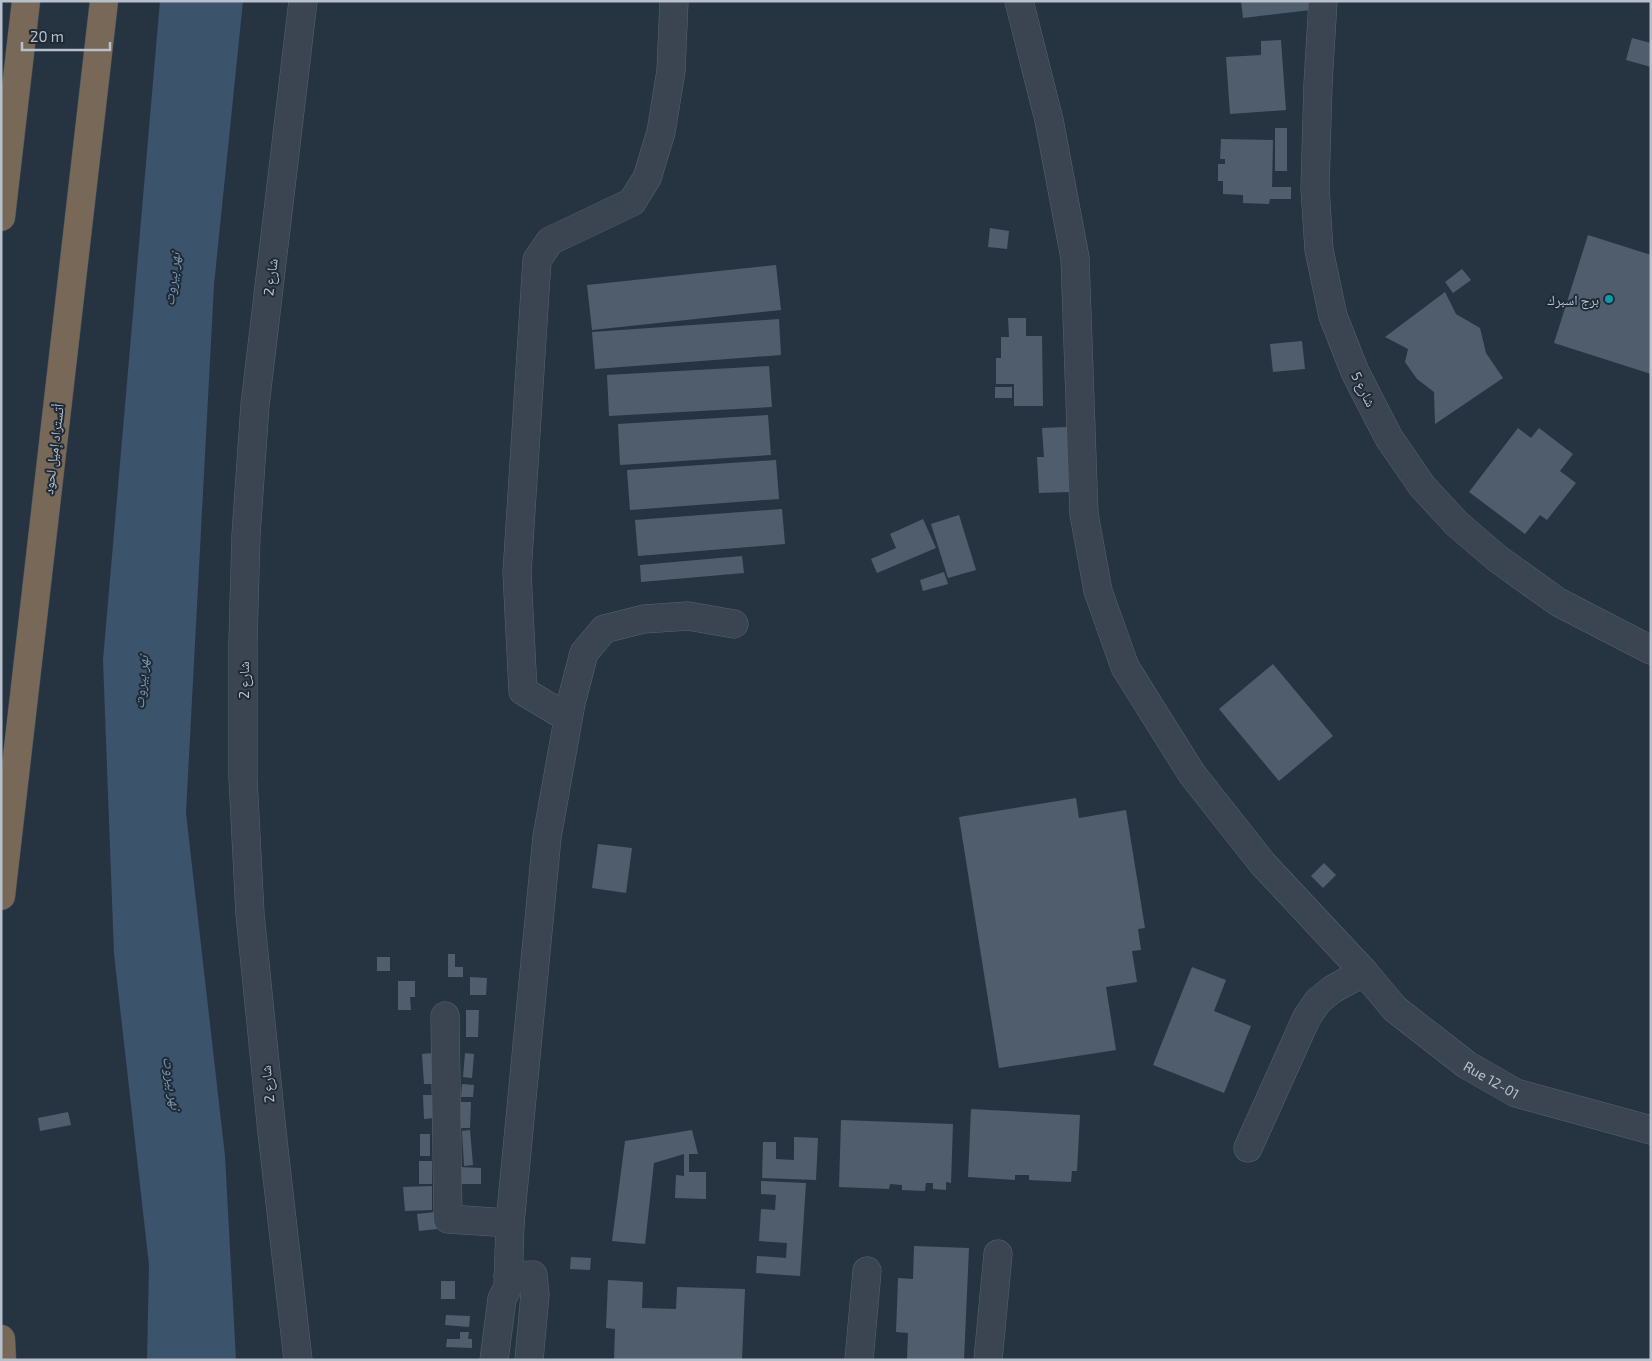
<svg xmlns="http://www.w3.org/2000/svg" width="1652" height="1361" viewBox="0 0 1652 1361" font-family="'Exo 2','Noto Naskh Arabic',sans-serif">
  <rect width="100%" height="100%" fill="#263442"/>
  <path fill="#3b536b" d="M 160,1 L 243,1 L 214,285 L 186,813 L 225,1156 L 236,1360 L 147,1360 L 149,1265 L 114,954 L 103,660 Z"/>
  <g fill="#4f5d6d">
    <path d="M 1241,1 L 1310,1 L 1311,10 L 1243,18 Z"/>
    <path d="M 1632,38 L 1651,43 L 1651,67 L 1626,60 Z"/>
    <path d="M 1281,40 L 1286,110 L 1230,114 L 1226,57 L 1261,55 L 1261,41 Z"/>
    <rect x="1275" y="128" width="12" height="43"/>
    <path d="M 1221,139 L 1273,140 L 1272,187 L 1291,187 L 1291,199 L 1270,199 L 1269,204 L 1243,203 L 1243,195 L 1223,194 L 1223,181 L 1218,181 L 1218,164 L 1225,164 L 1225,159 L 1220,159 Z"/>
    <path d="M 990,228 L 1009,231 L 1007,249 L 988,247 Z"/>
    <path d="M 1588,235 L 1651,255 L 1651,374 L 1554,343 Z"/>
    <path d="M 776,265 L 781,310 L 592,330 L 587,285 Z"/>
    <path d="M 1462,269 L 1471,280 L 1453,293 L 1445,282 Z"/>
    <path d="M 1445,292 L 1456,314 L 1480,328 L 1486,353 L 1503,378 L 1435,424 L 1434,392 L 1417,379 L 1405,362 L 1408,349 L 1385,337 Z"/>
    <path d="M 1008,318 L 1026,318 L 1026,336 L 1042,336 L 1043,406 L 1014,406 L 1014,384 L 996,384 L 996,358 L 1001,358 L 1001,337 L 1009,337 Z"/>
    <path d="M 779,319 L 781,355 L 595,369 L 592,332 Z"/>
    <path d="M 1302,341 L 1305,369 L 1273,372 L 1270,344 Z"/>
    <path d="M 769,366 L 772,407 L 609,416 L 607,375 Z"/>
    <rect x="995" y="387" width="17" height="11"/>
    <path d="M 768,415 L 771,455 L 620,465 L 618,424 Z"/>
    <path d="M 1067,427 L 1070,492 L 1039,493 L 1037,457 L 1044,457 L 1042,428 Z"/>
    <path d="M 1518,428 L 1531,438 L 1539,428 L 1573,454 L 1560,471 L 1576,483 L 1547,520 L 1540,515 L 1525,534 L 1469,492 Z"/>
    <path d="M 776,460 L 779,499 L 630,510 L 627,470 Z"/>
    <path d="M 782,509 L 785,544 L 638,556 L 635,520 Z"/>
    <path d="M 959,515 L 976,570 L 948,578 L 931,524 Z"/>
    <path d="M 923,519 L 936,548 L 877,573 L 871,559 L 896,548 L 890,534 Z"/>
    <path d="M 742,556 L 744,573 L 641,582 L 640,565 Z"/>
    <path d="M 944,572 L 948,584 L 923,591 L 920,580 Z"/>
    <path d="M 1273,664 L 1333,736 L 1279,781 L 1219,709 Z"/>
    <path d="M 1076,798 L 1079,818 L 1126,810 L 1145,928 L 1138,929 L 1141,950 L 1132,951 L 1137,982 L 1106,987 L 1116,1050 L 999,1068 L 959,817 Z"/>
    <path d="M 598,844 L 632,848 L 626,893 L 592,888 Z"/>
    <path d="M 1324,863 L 1336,875 L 1323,888 L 1311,876 Z"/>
    <path d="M 448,954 L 455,954 L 455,967 L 463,967 L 463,977 L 448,977 Z"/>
    <rect x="377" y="957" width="13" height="14"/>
    <path d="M 1192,967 L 1226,980 L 1214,1011 L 1251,1026 L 1224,1093 L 1153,1065 Z"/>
    <path d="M 470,977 L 487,978 L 486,995 L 470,995 Z"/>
    <path d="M 398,981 L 415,981 L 415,997 L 410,997 L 411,1010 L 398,1010 Z"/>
    <path d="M 466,1010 L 479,1010 L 478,1037 L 466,1037 Z"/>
    <path d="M 433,1053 L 435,1084 L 424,1084 L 422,1054 Z"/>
    <path d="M 465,1053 L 474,1054 L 472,1078 L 463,1077 Z"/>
    <path d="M 462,1084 L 474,1085 L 473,1097 L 461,1097 Z"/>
    <path d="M 423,1095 L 435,1095 L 436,1118 L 424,1119 Z"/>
    <path d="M 460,1102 L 471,1102 L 470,1128 L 459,1128 Z"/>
    <path d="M 971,1109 L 1080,1115 L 1077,1171 L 1072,1171 L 1071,1182 L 1029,1180 L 1029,1175 L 1015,1175 L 1015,1180 L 968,1177 Z"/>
    <path d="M 68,1112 L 71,1125 L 40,1131 L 38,1118 Z"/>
    <path d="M 841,1120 L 953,1124 L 951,1183 L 946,1182 L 946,1190 L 933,1189 L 933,1183 L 926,1183 L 925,1191 L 902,1190 L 902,1185 L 890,1184 L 889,1189 L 839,1187 Z"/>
    <path d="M 470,1130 L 473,1165 L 464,1166 L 462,1131 Z"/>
    <path d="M 692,1130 L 698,1154 L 689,1154 L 689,1172 L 706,1172 L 706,1199 L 675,1198 L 676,1175 L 684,1176 L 684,1154 L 654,1163 L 645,1244 L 612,1241 L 625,1141 Z"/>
    <rect x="420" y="1134" width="10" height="22"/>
    <path d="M 794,1137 L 818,1138 L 816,1180 L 762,1178 L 763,1142 L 776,1142 L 776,1159 L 794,1160 Z"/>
    <rect x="419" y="1161" width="13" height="23"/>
    <path d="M 459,1167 L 481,1168 L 481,1184 L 459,1184 Z"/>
    <path d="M 761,1181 L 806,1183 L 800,1276 L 756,1273 L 757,1256 L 786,1258 L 787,1243 L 759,1241 L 761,1209 L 775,1210 L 776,1195 L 761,1194 Z"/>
    <path d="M 432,1186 L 432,1210 L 405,1211 L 403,1187 Z"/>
    <path d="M 435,1212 L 437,1229 L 419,1231 L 417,1214 Z"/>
    <path d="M 914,1246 L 969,1248 L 964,1360 L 907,1359 L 908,1333 L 896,1332 L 898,1278 L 913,1279 Z"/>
    <path d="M 571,1257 L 591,1258 L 590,1270 L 570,1269 Z"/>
    <path d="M 608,1280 L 643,1282 L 642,1308 L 676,1309 L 677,1287 L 745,1289 L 742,1360 L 614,1360 L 615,1329 L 606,1328 Z"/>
    <rect x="441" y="1281" width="14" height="18"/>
    <path d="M 446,1315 L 470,1316 L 469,1327 L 445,1325 Z"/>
    <path d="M 460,1332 L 469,1332 L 468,1339 L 472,1339 L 472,1348 L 446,1347 L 447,1339 L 460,1339 Z"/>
  </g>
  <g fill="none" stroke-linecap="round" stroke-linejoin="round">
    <g stroke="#58636f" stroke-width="29">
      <g id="minor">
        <path id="s1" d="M 1019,1 L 1049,120 L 1075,258 L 1084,514 L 1098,591 L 1125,667 L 1192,774 L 1263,864 L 1364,972 L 1395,1009 L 1467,1065 L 1516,1093 L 1651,1130"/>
        <path d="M 1323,1 L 1318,84 L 1315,188 L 1319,250 L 1333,316 L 1355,372 L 1389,438 L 1422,486 L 1457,524 L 1498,559 L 1558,602 L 1651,650"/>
        <path d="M 568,718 L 523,691 L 517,573 L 537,260 L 550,241 L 632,202 L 647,178 L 661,132 L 671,71 L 674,1"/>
        <path d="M 445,1016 L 448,1219 L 510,1223"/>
        <path d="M 1248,1148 L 1307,1017 L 1318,1001 L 1333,989 L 1364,972"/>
        <path d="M 508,1276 L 533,1275 L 535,1294 L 529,1360"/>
        <path d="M 298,1360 L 272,1132 L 250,914 L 243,778 L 243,641 L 246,535 L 255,405 L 303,1"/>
        <path d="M 494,1360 L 502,1299 L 508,1287 L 510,1223 L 547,837 L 571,703 L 584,653 L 604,629 L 644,619 L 688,616 L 734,624"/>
        <path d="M 859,1360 L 867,1271"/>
        <path d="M 988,1360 L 998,1254"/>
      </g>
    </g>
    <g stroke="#45505c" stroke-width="29">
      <g id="highway">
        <path d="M 1,217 L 26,1"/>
        <path d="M 1,896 L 104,1"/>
        <path d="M 1,1339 L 2,1360"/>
      </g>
    </g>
    <use href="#minor" stroke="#3a4551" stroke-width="28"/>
    <use href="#highway" stroke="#786857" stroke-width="28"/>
  </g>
  <circle fill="#0f9aa8" stroke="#1f2a37" stroke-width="2" cx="1609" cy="299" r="5"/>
  <g text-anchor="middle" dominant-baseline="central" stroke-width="4" stroke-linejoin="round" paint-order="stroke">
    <g font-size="14" fill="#b7c0cc" stroke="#1f2a37">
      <text transform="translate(270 277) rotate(-83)">شارع 2</text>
      <text transform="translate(1364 389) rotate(63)">شارع 5</text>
      <text transform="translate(53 449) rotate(-83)">أتستراد إميل لحود</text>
      <text transform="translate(243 680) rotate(-90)">شارع 2</text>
      <text stroke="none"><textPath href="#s1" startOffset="1235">Rue 12-01</textPath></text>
      <text transform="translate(267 1084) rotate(-96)">شارع 2</text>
    </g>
    <g font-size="14" fill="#b7c0cc" stroke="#1f2a37" text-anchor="end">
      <text x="1599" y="299">برج اسبرك</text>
    </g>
    <g font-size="15" font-style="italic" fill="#7793af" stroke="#1f2a37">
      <text transform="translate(171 279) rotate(-83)">نهر بيروت</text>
      <text transform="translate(140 682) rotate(-85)">نهر بيروت</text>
      <text transform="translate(173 1083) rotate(81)">نهر بيروت</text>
    </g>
  </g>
  <rect width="1652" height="1361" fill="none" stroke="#b7c0cc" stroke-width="5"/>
  <path d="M22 42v8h88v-8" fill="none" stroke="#b7c0cc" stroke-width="2.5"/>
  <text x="30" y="42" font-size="15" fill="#b7c0cc" stroke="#1f2a37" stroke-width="4" paint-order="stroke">20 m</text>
</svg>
